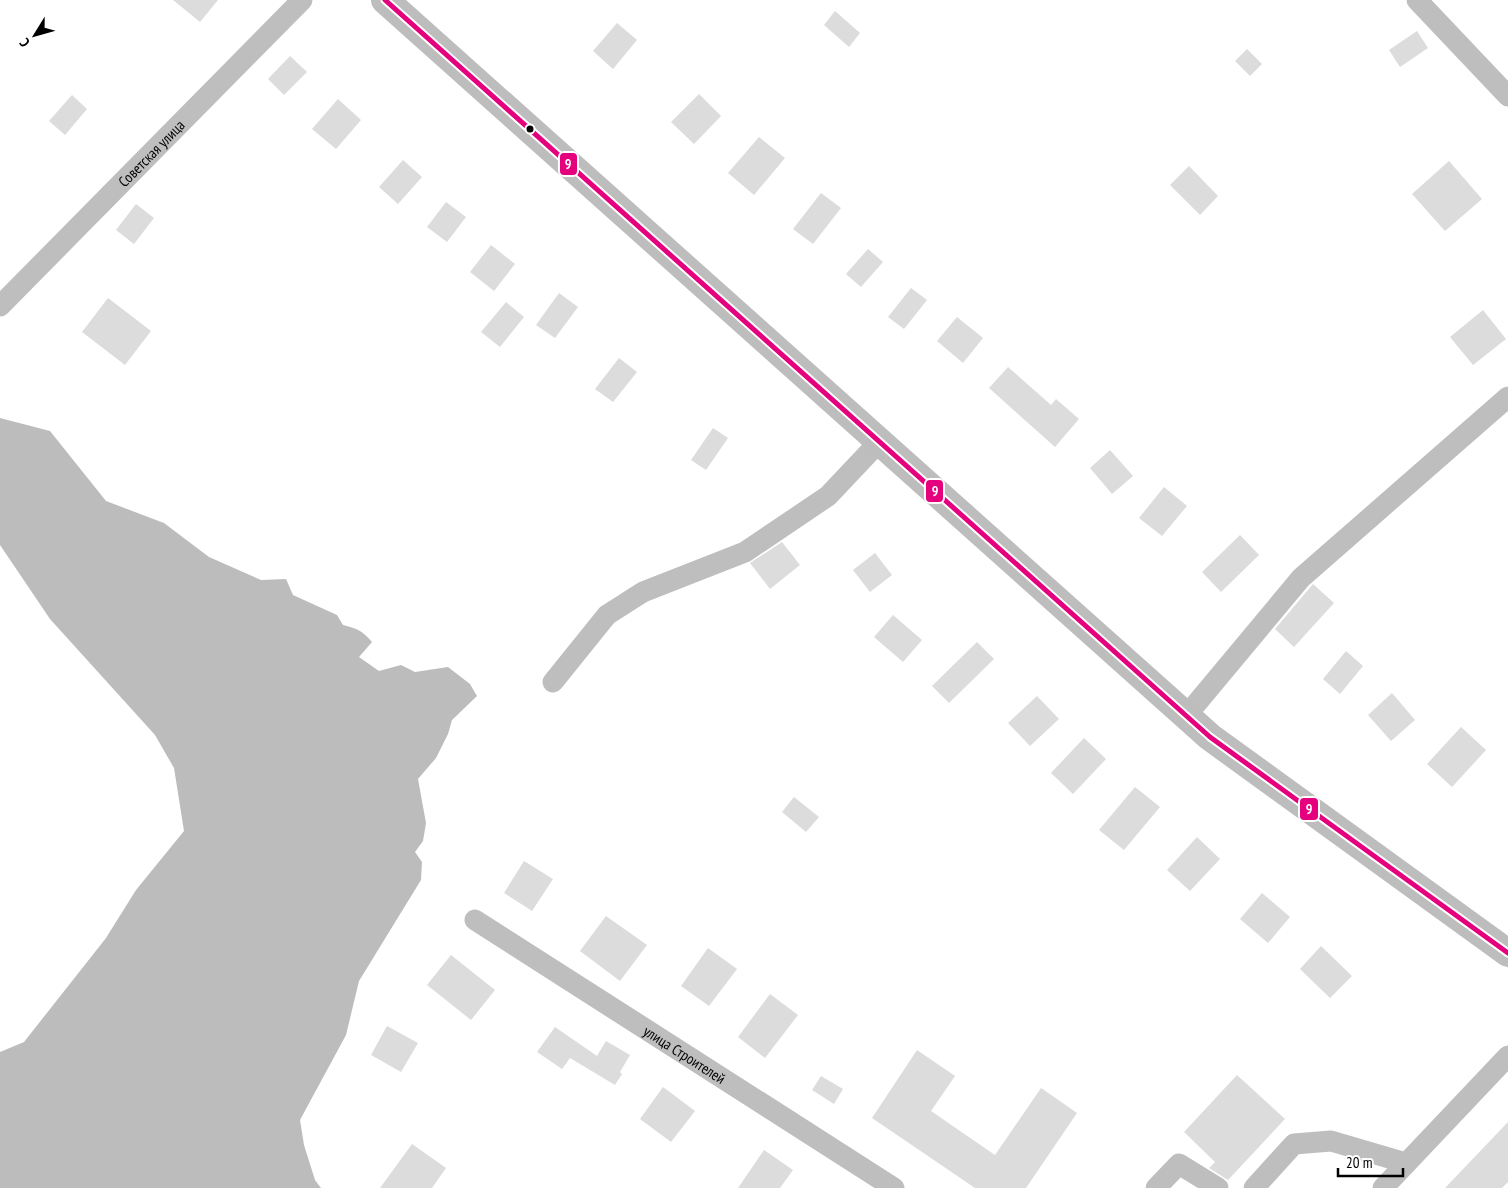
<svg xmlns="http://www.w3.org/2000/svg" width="1508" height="1188" viewBox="0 0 1508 1188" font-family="'PT Sans Narrow',sans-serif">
  <rect width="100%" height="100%" fill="#fff"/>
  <path fill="#bcbcbc" d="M 0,418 L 50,431 L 106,501 L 164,523 L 209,557 L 261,580 L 286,579 L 293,595 L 337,615 L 343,625 C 356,628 363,631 372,642 L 359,657 L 379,671 L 401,665 L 415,672 L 448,667 L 470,684 L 477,696 L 452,720 L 448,734 L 436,758 L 418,779 L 426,823 L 423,841 L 415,852 L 422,862 L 421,880 L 359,981 L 346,1035 L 300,1120 L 304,1145 L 315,1180 L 321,1188 L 0,1188 L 0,1052 L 24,1042 L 106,938 L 136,890 L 184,831 L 174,768 L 155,735 L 50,619 L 0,545 Z"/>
  <g fill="#dcdcdc">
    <path d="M 173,0 L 218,0 L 200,22 Z"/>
    <path d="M 835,11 L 860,33 L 849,47 L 824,25 Z"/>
    <path d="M 617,23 L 637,40 L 613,69 L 593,51 Z"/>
    <path d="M 1417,31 L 1428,48 L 1400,67 L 1389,50 Z"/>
    <path d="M 1247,49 L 1262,64 L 1250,76 L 1235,61 Z"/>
    <path d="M 290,56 L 307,72 L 284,95 L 268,79 Z"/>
    <path d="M 699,94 L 721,116 L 694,144 L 671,122 Z"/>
    <path d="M 72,95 L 87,109 L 65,135 L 49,121 Z"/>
    <path d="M 338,99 L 361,120 L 336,149 L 312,129 Z"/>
    <path d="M 759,137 L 785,158 L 754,195 L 728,173 Z"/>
    <path d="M 403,160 L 422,177 L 398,204 L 379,187 Z"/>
    <path d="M 1449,161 L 1482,199 L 1445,231 L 1412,194 Z"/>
    <path d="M 1189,166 L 1218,196 L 1200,215 L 1170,185 Z"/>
    <path d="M 821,193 L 841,208 L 813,244 L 793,229 Z"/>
    <path d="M 446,202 L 466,217 L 447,242 L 427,227 Z"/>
    <path d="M 136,204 L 154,218 L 134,244 L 116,230 Z"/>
    <path d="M 491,245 L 515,264 L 494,291 L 470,272 Z"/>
    <path d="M 868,249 L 883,262 L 861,287 L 846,274 Z"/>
    <path d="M 911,288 L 927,300 L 904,329 L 888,317 Z"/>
    <path d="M 559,293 L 578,307 L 555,338 L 536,325 Z"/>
    <path d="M 108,298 L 151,331 L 125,365 L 82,332 Z"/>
    <path d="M 506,302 L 524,317 L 500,347 L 481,332 Z"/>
    <path d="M 1483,310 L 1506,339 L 1473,365 L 1450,337 Z"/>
    <path d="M 957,317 L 983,338 L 963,363 L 937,341 Z"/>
    <path d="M 619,358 L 637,372 L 613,402 L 595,389 Z"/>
    <path d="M 1008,367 L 1051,405 L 1056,399 L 1079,419 L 1055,447 L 989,388 Z"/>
    <path d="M 713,428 L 728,438 L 706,470 L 691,460 Z"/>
    <path d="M 1110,450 L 1133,476 L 1112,494 L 1090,468 Z"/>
    <path d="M 1164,487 L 1187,506 L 1162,536 L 1139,518 Z"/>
    <path d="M 1240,535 L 1259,555 L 1221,592 L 1202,572 Z"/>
    <path d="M 782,542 L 800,565 L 770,589 L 750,563 Z"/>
    <path d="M 875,553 L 892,575 L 870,592 L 853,570 Z"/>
    <path d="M 1313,584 L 1334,603 L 1294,647 L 1275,629 Z"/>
    <path d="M 893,615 L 922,640 L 903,662 L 874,637 Z"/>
    <path d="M 977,642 L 994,659 L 949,703 L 932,686 Z"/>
    <path d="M 1346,651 L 1363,666 L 1340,694 L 1323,679 Z"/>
    <path d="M 1392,693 L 1415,720 L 1391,741 L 1368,715 Z"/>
    <path d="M 1037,696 L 1059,719 L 1030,746 L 1008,723 Z"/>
    <path d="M 1461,727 L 1486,750 L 1452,787 L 1427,764 Z"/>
    <path d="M 1084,738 L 1106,759 L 1073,794 L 1051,773 Z"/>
    <path d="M 1135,787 L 1160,807 L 1124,850 L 1099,830 Z"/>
    <path d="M 794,797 L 819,817 L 806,832 L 782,812 Z"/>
    <path d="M 1197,837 L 1220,859 L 1190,891 L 1167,870 Z"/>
    <path d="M 524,861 L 553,879 L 532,911 L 504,893 Z"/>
    <path d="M 1262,893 L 1290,917 L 1268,943 L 1240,919 Z"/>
    <path d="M 606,916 L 647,945 L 620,981 L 580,951 Z"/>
    <path d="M 1321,946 L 1352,976 L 1330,998 L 1300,969 Z"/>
    <path d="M 708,948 L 737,969 L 709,1006 L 681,986 Z"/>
    <path d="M 451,955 L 495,990 L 471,1020 L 427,985 Z"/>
    <path d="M 770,994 L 798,1015 L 765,1058 L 738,1037 Z"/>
    <path d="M 387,1026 L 418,1043 L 401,1072 L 371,1055 Z"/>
    <path d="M 555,1027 L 597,1056 L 606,1041 L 630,1055 L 620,1072 L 622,1074 L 615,1085 L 570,1058 L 562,1069 L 537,1052 Z"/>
    <path d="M 917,1050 L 955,1076 L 931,1111 L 995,1155 L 1041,1088 L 1077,1113 L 1026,1188 L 975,1188 L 872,1118 Z"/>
    <path d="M 1237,1075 L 1285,1119 L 1228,1180 L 1209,1168 L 1215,1162 L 1184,1132 Z"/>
    <path d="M 821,1076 L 843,1089 L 834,1104 L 812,1090 Z"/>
    <path d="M 663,1087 L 695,1111 L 671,1142 L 640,1119 Z"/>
    <path d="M 1508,1122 L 1508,1182 L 1502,1188 L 1445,1188 Z"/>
    <path d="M 412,1144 L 446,1168 L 432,1188 L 380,1188 Z"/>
    <path d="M 764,1150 L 793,1170 L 780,1188 L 738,1188 Z"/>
  </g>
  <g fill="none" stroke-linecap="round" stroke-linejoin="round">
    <g stroke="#bebebe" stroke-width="21">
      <path d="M 1417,0 L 1508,96"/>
      <path id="s1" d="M 0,306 L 302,0"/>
      <path d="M 553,682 L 607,615 L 643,592 L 745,552 L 828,496 L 879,442"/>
      <path d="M 1186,716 L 1301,578 L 1508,397"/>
      <path id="s2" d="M 475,920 L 894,1188"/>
      <path d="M 1156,1188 L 1179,1164 L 1218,1188"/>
      <path d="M 1254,1188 L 1294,1144 L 1331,1141 L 1406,1163"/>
      <path d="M 1383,1188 L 1508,1056"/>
    </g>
    <path stroke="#bdbdbd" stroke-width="28" d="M 385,0 L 1210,737 L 1508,953"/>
    <g stroke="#fff" stroke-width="9">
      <path id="bus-1" d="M 385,0 L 1210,737 L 1508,953"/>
    </g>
    <use href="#bus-1" stroke="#e5007d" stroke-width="5"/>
  </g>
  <circle fill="#000" stroke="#fff" stroke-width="2" cx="530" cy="129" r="4.5"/>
  <g text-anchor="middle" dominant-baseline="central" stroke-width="4.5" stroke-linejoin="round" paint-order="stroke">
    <g font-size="15" fill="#000" stroke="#fff">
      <text stroke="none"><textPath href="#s1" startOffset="215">Советская улица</textPath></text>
      <text stroke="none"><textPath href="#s2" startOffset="249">улица Строителей</textPath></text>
    </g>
  </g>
  <g stroke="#fff" stroke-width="2">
    <rect x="559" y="152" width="19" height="24" rx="5" fill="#e5007d"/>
    <rect x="925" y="479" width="19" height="24" rx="5" fill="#e5007d"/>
    <rect x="1299" y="797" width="20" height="24" rx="5" fill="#e5007d"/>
  </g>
  <g font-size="14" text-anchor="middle" font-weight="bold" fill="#fff">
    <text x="568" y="169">9</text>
    <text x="935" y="496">9</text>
    <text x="1309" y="814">9</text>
  </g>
  <g transform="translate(35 35) rotate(233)" stroke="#ffffff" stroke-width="4" paint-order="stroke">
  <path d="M0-4L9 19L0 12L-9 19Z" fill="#000000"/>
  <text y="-8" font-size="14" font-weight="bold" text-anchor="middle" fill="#000000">С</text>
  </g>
  <path d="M1338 1168v8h65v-8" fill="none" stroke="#000000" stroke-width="2.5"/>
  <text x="1346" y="1168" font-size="15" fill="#000000" stroke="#ffffff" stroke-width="4" paint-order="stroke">20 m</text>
</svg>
